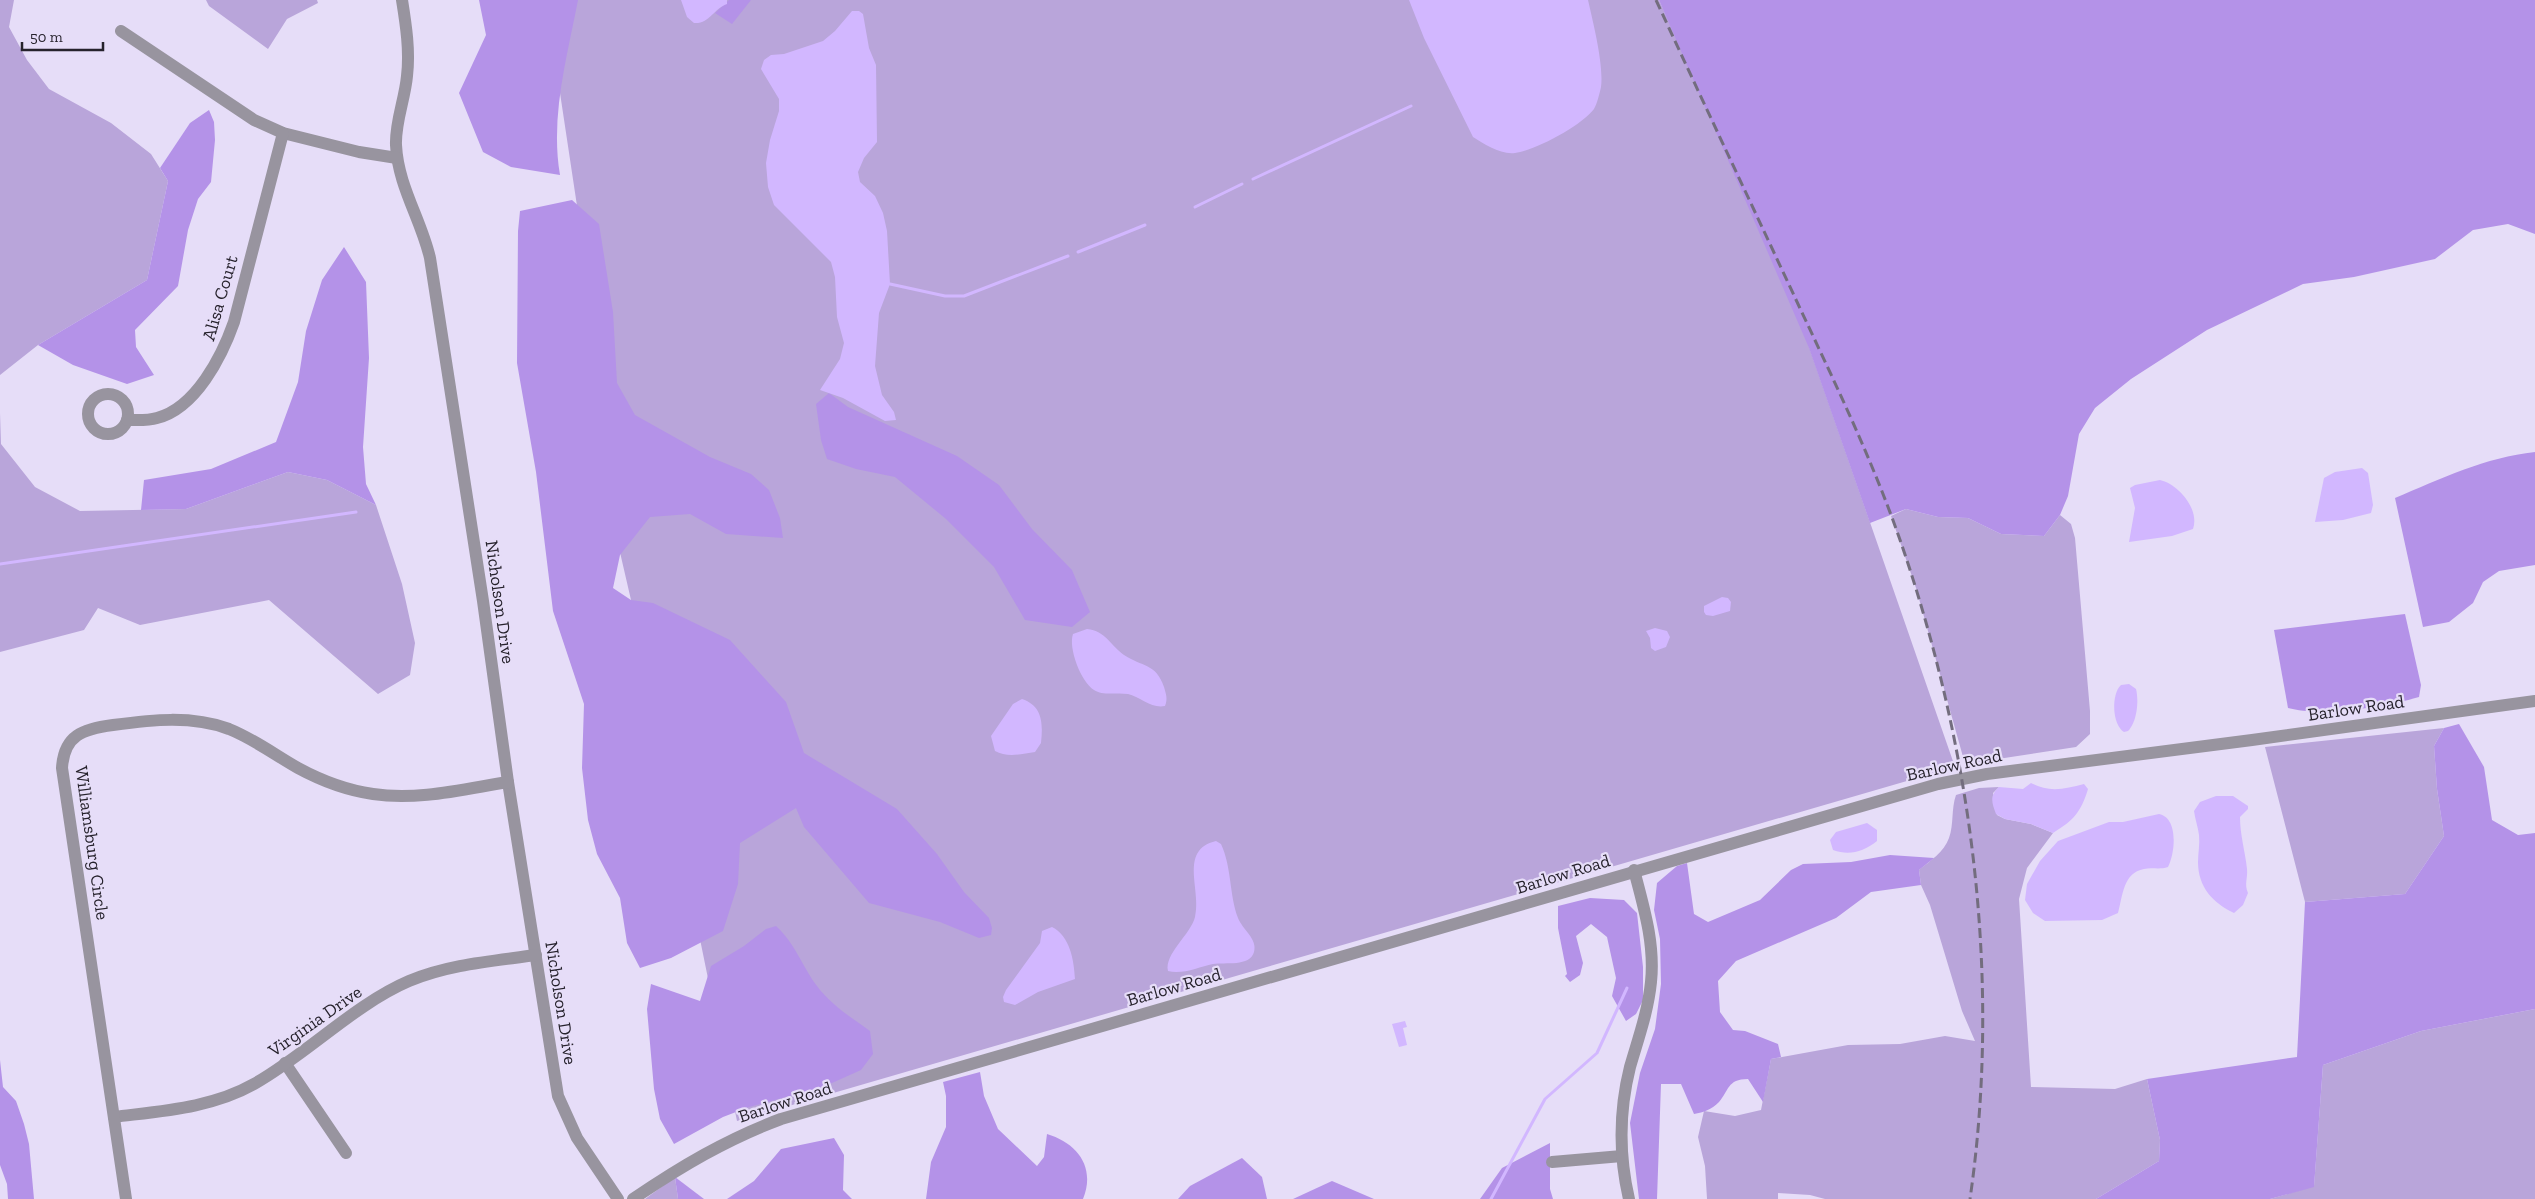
<svg xmlns="http://www.w3.org/2000/svg" width="2535" height="1199" viewBox="0 0 2535 1199" font-family="'Zilla Slab',serif">
  <rect width="100%" height="100%" fill="#e6ddf8"/>
  <g fill="#b9a5da">
    <path d="M 0,0 L 14,0 L 9,27 L 27,60 L 49,89 L 111,123 L 151,154 L 168,181 L 147,280 L 38,345 L 0,375 Z"/>
    <path d="M 206,0 L 317,0 L 318,3 L 287,19 L 268,49 L 209,6 Z"/>
    <path d="M 546,0 L 1659,0 L 1782,269 L 1955,767 L 737,1121 L 631,600 L 571,340 L 582,239 Z"/>
    <path d="M 0,413 L 1,444 L 35,487 L 80,511 L 186,509 L 288,472 L 327,480 L 376,505 L 402,584 L 415,643 L 410,675 L 378,694 L 269,600 L 140,625 L 98,608 L 84,630 L 0,652 Z"/>
    <path d="M 1906,509 L 1938,517 L 1968,518 L 2001,534 L 2044,536 L 2060,515 L 2071,524 L 2075,538 L 2090,711 L 2090,734 L 2076,747 L 1965,764 L 1916,588 L 1891,516 Z"/>
    <path d="M 2444,728 L 2434,746 L 2437,789 L 2444,836 L 2405,894 L 2305,902 L 2265,747 Z"/>
    <path d="M 1999,787 L 1993,793 L 1997,815 L 2005,819 L 2031,824 L 2053,833 L 2027,868 L 2019,899 L 2031,1087 L 2115,1089 L 2147,1079 L 2160,1140 L 2159,1161 L 2096,1199 L 1825,1199 L 1810,1195 L 1778,1193 L 1778,1199 L 1707,1199 L 1705,1166 L 1698,1137 L 1704,1111 L 1735,1116 L 1761,1110 L 1771,1059 L 1848,1045 L 1900,1044 L 1945,1036 L 1975,1041 L 1962,1011 L 1930,905 L 1921,885 L 1919,870 C 1930,861 1944,852 1949,838 C 1954,824 1951,809 1956,795 L 1979,788 Z"/>
    <path d="M 2535,1009 L 2535,1199 L 2270,1199 L 2314,1186 L 2323,1065 L 2421,1031 Z"/>
    <path d="M 675,1177 L 678,1199 L 645,1199 Z"/>
  </g>
  <g fill="#b492e8">
    <path d="M 479,0 L 578,0 C 567,57 550,117 560,175 L 511,167 L 483,152 L 459,93 L 486,35 Z"/>
    <path d="M 729,0 L 751,0 L 732,24 L 715,13 Z"/>
    <path d="M 1659,0 L 2535,0 L 2535,234 L 2508,224 L 2473,230 L 2435,259 L 2354,277 L 2303,284 L 2207,330 L 2131,379 L 2095,408 L 2079,434 L 2068,496 L 2060,515 L 2044,536 L 2001,534 L 1968,518 L 1938,517 L 1906,509 L 1870,523 L 1809,348 Z"/>
    <path d="M 209,110 L 214,122 L 215,140 L 211,182 L 198,199 L 188,230 L 178,286 L 135,330 L 136,347 L 154,375 L 127,384 L 73,365 L 38,345 L 147,280 L 168,181 L 160,168 L 190,123 Z"/>
    <path d="M 572,200 L 599,224 L 613,312 L 617,383 L 635,415 L 710,457 L 751,474 L 769,490 L 780,518 L 783,538 L 726,534 L 690,514 L 650,517 L 620,555 L 613,588 L 631,600 L 653,603 L 730,640 L 786,702 L 804,753 L 897,809 L 937,854 L 964,892 L 989,918 L 992,928 L 991,935 L 979,938 L 940,922 L 869,903 L 804,827 L 796,808 L 740,843 L 738,884 L 723,931 L 671,958 L 640,968 L 627,943 L 620,898 L 597,854 L 588,820 L 582,768 L 584,704 L 553,611 L 536,472 L 517,363 L 518,231 L 520,211 Z"/>
    <path d="M 344,247 L 366,282 L 369,358 L 363,447 L 366,484 L 376,505 L 327,480 L 288,472 L 186,509 L 141,510 L 144,480 L 211,469 L 276,442 L 298,382 L 306,331 L 322,280 Z"/>
    <path d="M 829,393 L 848,407 L 957,456 L 999,485 L 1032,529 L 1072,570 L 1090,612 L 1072,627 L 1025,620 L 994,567 L 946,519 L 895,477 L 856,469 L 827,459 L 821,440 L 816,404 Z"/>
    <path d="M 2535,452 L 2535,565 L 2499,571 L 2483,582 L 2473,603 L 2449,622 L 2423,627 L 2395,498 C 2440,479 2486,457 2535,452 Z"/>
    <path d="M 2405,614 L 2421,685 L 2419,697 C 2386,707 2321,717 2288,708 L 2274,630 Z"/>
    <path d="M 2459,724 L 2484,767 L 2492,820 L 2518,835 L 2535,833 L 2535,1009 L 2421,1031 L 2323,1065 L 2314,1187 L 2270,1199 L 2096,1199 L 2159,1161 L 2160,1140 L 2147,1079 L 2297,1057 L 2305,902 L 2405,894 L 2444,836 L 2437,789 L 2434,746 L 2444,728 Z"/>
    <path d="M 1890,855 L 1934,858 L 1919,870 L 1921,885 L 1871,892 L 1836,918 L 1736,961 L 1718,981 L 1720,1012 L 1733,1030 L 1745,1031 L 1778,1044 L 1781,1057 L 1771,1059 L 1763,1102 L 1748,1079 C 1727,1079 1729,1091 1719,1102 C 1711,1110 1704,1112 1694,1114 L 1681,1084 L 1661,1084 L 1657,1199 L 1639,1199 L 1630,1123 L 1640,1073 L 1655,1029 L 1661,984 L 1660,939 L 1654,910 L 1657,883 L 1677,866 L 1687,863 L 1694,914 L 1708,922 L 1760,900 L 1791,870 L 1803,864 L 1851,862 Z"/>
    <path d="M 1590,898 L 1624,900 L 1637,913 L 1643,967 L 1643,1000 L 1636,1014 L 1626,1021 L 1612,996 L 1616,978 L 1607,937 L 1591,924 L 1576,936 L 1583,963 L 1580,975 L 1570,982 L 1565,976 L 1567,974 L 1558,928 L 1558,906 Z"/>
    <path d="M 776,926 C 795,943 802,966 817,986 C 831,1005 852,1018 870,1031 L 873,1054 L 861,1070 L 823,1087 L 749,1107 L 723,1117 L 674,1144 L 660,1119 L 654,1089 L 647,1009 L 651,984 L 700,1001 L 711,966 L 744,946 L 766,929 Z"/>
    <path d="M 0,1060 L 3,1087 L 16,1101 L 24,1124 L 29,1144 L 34,1199 L 8,1199 L 7,1184 L 0,1165 Z"/>
    <path d="M 980,1072 L 984,1096 L 998,1129 L 1037,1166 L 1044,1157 L 1047,1134 C 1077,1143 1096,1167 1083,1199 L 926,1199 L 931,1162 L 946,1127 L 946,1096 L 943,1082 Z"/>
    <path d="M 834,1138 L 844,1155 L 843,1190 L 852,1199 L 727,1199 L 754,1181 L 781,1149 Z"/>
    <path d="M 1550,1143 L 1550,1189 L 1553,1199 L 1480,1199 L 1502,1168 Z"/>
    <path d="M 1242,1158 L 1262,1177 L 1267,1199 L 1178,1199 L 1190,1186 Z"/>
    <path d="M 675,1177 L 704,1199 L 678,1199 Z"/>
    <path d="M 1332,1181 L 1374,1199 L 1293,1199 Z"/>
  </g>
  <g fill="#d2b7ff">
    <path d="M 681,0 L 727,0 L 727,4 C 713,9 710,24 694,23 L 687,17 Z"/>
    <path d="M 1409,0 L 1588,0 C 1593,22 1604,65 1601,87 C 1600,92 1597,104 1594,109 C 1581,126 1536,150 1515,153 C 1501,155 1484,144 1473,137 L 1424,38 Z"/>
    <path d="M 852,11 L 859,11 L 863,14 L 869,48 L 876,65 L 877,142 L 864,158 L 858,172 L 860,182 L 875,196 L 883,213 L 887,231 L 890,284 L 879,313 L 875,366 L 882,395 L 894,412 L 896,420 L 885,421 L 843,398 L 820,390 L 840,359 L 844,343 L 837,317 L 835,277 L 831,262 L 774,205 L 768,187 L 766,163 L 770,140 L 779,111 L 779,99 L 761,69 L 764,60 L 771,55 L 784,54 L 823,41 L 835,31 Z"/>
    <path d="M 2362,468 L 2368,473 L 2373,505 L 2371,513 L 2343,520 L 2315,522 L 2324,478 L 2335,472 Z"/>
    <path d="M 2160,480 C 2178,484 2200,509 2193,529 L 2172,536 L 2129,542 L 2135,508 L 2130,488 L 2135,485 Z"/>
    <path d="M 1722,597 L 1728,598 L 1731,602 L 1730,611 L 1713,616 L 1706,615 L 1704,612 L 1704,606 Z"/>
    <path d="M 1655,628 L 1667,631 L 1670,637 L 1666,647 L 1655,651 L 1651,648 L 1650,638 L 1646,631 Z"/>
    <path d="M 1087,629 C 1106,631 1110,645 1124,655 C 1142,667 1156,663 1164,687 C 1166,694 1168,699 1165,706 C 1152,709 1140,697 1128,694 C 1117,692 1103,696 1094,690 C 1081,682 1068,648 1073,634 Z"/>
    <path d="M 2129,684 L 2136,689 C 2139,701 2137,722 2128,731 L 2124,732 C 2112,725 2111,694 2121,685 Z"/>
    <path d="M 1022,699 C 1043,706 1043,724 1041,743 L 1035,752 C 1022,754 1007,758 995,751 L 991,736 L 1013,704 Z"/>
    <path d="M 2031,783 C 2049,793 2065,789 2084,784 L 2088,789 C 2081,812 2074,820 2053,833 L 2031,824 L 2005,819 L 1996,814 C 1992,803 1989,796 1999,787 L 2023,789 Z"/>
    <path d="M 2216,796 L 2233,796 L 2248,806 L 2248,809 L 2240,817 C 2240,835 2245,851 2247,869 C 2248,878 2244,884 2248,893 L 2243,905 L 2234,913 C 2213,903 2198,887 2198,862 C 2198,853 2200,844 2199,835 C 2198,827 2195,819 2194,811 L 2200,802 Z"/>
    <path d="M 2159,814 C 2179,818 2175,854 2168,867 C 2159,870 2152,867 2144,869 C 2123,873 2123,895 2118,913 L 2102,920 L 2045,921 L 2033,913 L 2025,900 L 2027,884 L 2040,861 L 2058,841 L 2109,822 L 2123,822 Z"/>
    <path d="M 1867,823 L 1877,830 L 1877,841 C 1863,852 1849,856 1833,850 L 1830,840 L 1836,832 Z"/>
    <path d="M 1216,841 L 1221,844 C 1232,868 1229,894 1238,918 C 1242,929 1258,939 1254,952 C 1250,967 1225,962 1213,964 C 1199,967 1182,975 1168,971 C 1164,954 1191,934 1195,917 C 1202,890 1178,850 1216,841 Z"/>
    <path d="M 1052,927 C 1070,936 1074,960 1075,979 L 1038,992 L 1015,1005 L 1004,1002 L 1003,997 L 1006,990 L 1040,943 L 1042,931 Z"/>
    <path d="M 1405,1021 L 1407,1027 L 1403,1028 L 1407,1045 L 1399,1047 L 1392,1024 Z"/>
  </g>
  <g fill="none" stroke-linecap="round" stroke-linejoin="round">
    <g stroke="#d2b7ff" stroke-width="3">
      <path d="M 1253,179 L 1411,106"/>
      <path d="M 1195,207 L 1242,184"/>
      <path d="M 1078,252 L 1145,225"/>
      <path d="M 890,284 L 945,296 L 964,296 L 1068,256"/>
      <path d="M 0,564 L 356,512"/>
      <path d="M 1491,1199 L 1545,1099 L 1597,1053 L 1627,988"/>
    </g>
    <g stroke="#98949f" stroke-width="12">
      <path d="M 402,0 C 406,25 410,51 407,76 C 405,99 395,122 396,145 C 398,186 421,219 430,258 L 483,601 L 508,782 L 558,1096 L 577,1138 L 618,1199"/>
      <path d="M 121,31 L 254,120 L 283,133 L 359,152 L 397,158"/>
      <circle cx="108" cy="414" r="20"/>
      <path d="M 127,420 C 137,420 147,421 157,418 C 196,408 222,356 234,322 L 283,133"/>
      <path d="M 285,1063 L 346,1153"/>
      <path d="M 114,1117 C 161,1111 212,1108 254,1084 C 306,1055 355,1004 409,981 C 449,964 494,961 536,955"/>
      <path d="M 1552,1162 L 1622,1156"/>
      <path d="M 126,1199 L 62,768 C 64,735 83,729 113,725 C 151,720 191,715 229,729 C 254,739 275,755 298,768 C 322,781 345,790 373,794 C 417,801 464,789 508,782"/>
      <path d="M 633,1199 C 680,1167 727,1139 781,1119 L 1938,784 L 1987,774 L 2252,740 L 2535,701"/>
      <path d="M 1629,1199 C 1619,1156 1619,1111 1630,1067 C 1638,1039 1648,1012 1651,982 C 1655,944 1644,908 1634,870"/>
    </g>
    <path stroke="#736d7e" stroke-width="3" stroke-dasharray="10 5" stroke-linecap="butt" d="M 1656,0 C 1703,102 1751,203 1798,304 C 1834,381 1871,457 1899,537 C 1972,747 2002,978 1970,1199"/>
  </g>
  <g text-anchor="middle" dominant-baseline="central" stroke-width="4.5" stroke-linejoin="round" paint-order="stroke">
    <g font-size="18" fill="#26222c" stroke="#e6ddf8">
      <text transform="translate(220 298) rotate(-74)">Alisa Court</text>
      <text transform="translate(500 602) rotate(82)">Nicholson Drive</text>
      <text transform="translate(2356 708) rotate(-8)">Barlow Road</text>
      <text transform="translate(1954 765) rotate(-12)">Barlow Road</text>
      <text transform="translate(92 843) rotate(82)">Williamsburg Circle</text>
      <text transform="translate(1563 874) rotate(-17)">Barlow Road</text>
      <text transform="translate(1174 987) rotate(-16)">Barlow Road</text>
      <text transform="translate(561 1003) rotate(81)">Nicholson Drive</text>
      <text transform="translate(315 1021) rotate(-35)">Virginia Drive</text>
      <text transform="translate(785 1102) rotate(-18)">Barlow Road</text>
    </g>
  </g>
  <path d="M22 42v8h81v-8" fill="none" stroke="#26222c" stroke-width="2.5"/>
  <text x="30" y="42" font-size="15" fill="#26222c" stroke="#e6ddf8" stroke-width="4" paint-order="stroke">50 m</text>
</svg>
